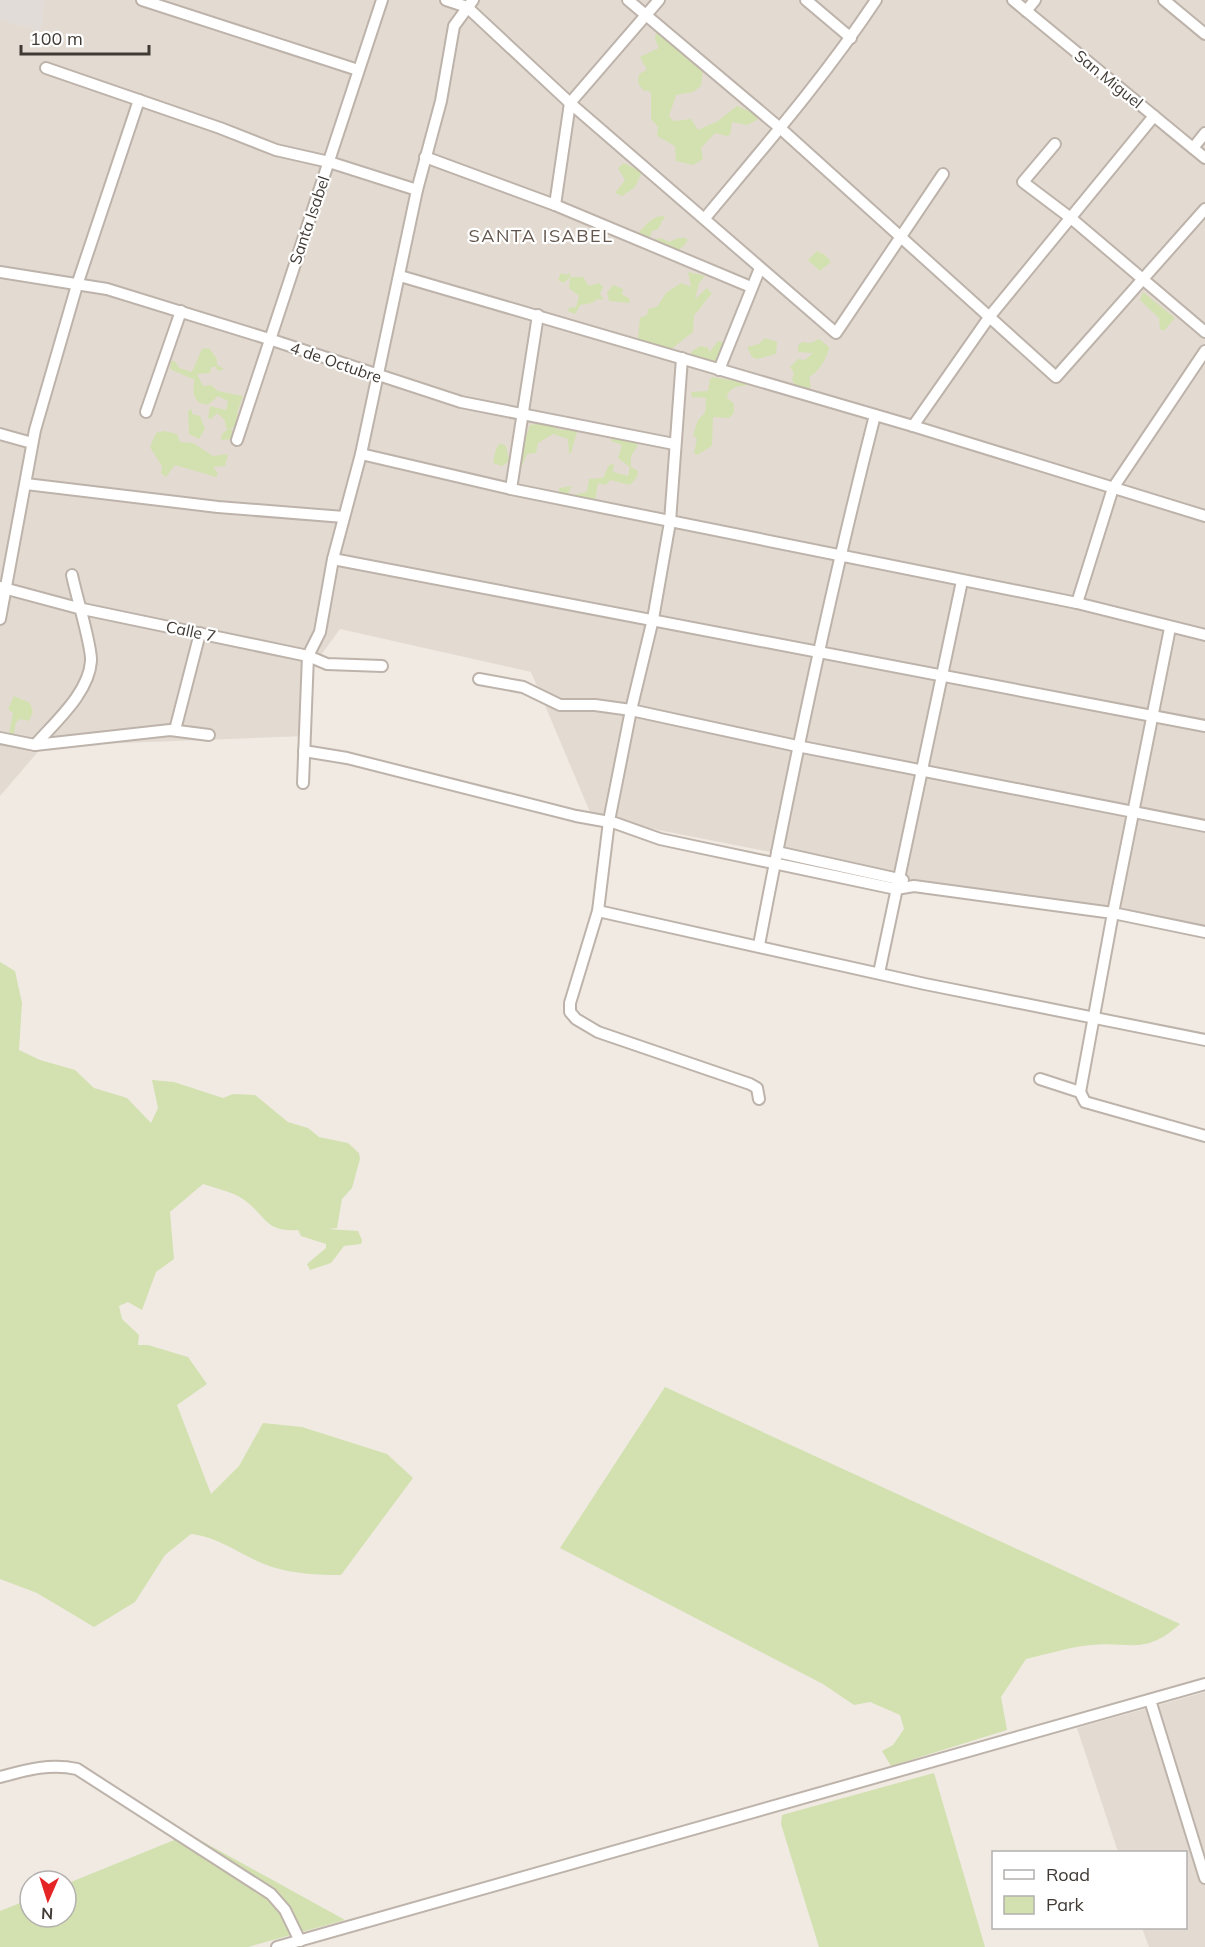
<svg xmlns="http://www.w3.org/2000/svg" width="1205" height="1947" viewBox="0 0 1205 1947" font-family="Mulish,sans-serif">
  <rect width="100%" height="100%" fill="#f0eae3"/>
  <g fill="#e3dbd2">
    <path d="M 0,0 L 1205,0 L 1205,937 L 592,817 L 531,672 L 340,629 L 313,666 L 306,736 L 43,746 L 0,796 Z"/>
    <path d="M 1205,1692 L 1205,1947 L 1149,1947 L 1142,1928 L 1186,1928 L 1186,1852 L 1118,1852 L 1077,1728 Z"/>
  </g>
  <path fill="#e2dcd8" d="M 0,0 L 44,0 L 41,31 L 0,20 Z"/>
  <g fill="#d2e1af">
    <path d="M 656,33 L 683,50 L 685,58 L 694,61 L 703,70 L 701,86 L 693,92 L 676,95 L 669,116 L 673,121 L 691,119 L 698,130 L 718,121 L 737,106 L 758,115 L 757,120 L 747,125 L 732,122 L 730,135 L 727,136 L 715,133 L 701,148 L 703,159 L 693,165 L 676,161 L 675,146 L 657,136 L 658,127 L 651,119 L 651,92 L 643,90 L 638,83 L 639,74 L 647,70 L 640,57 L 659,48 L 655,39 Z"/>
    <path d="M 624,163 L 642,172 L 635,187 L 622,196 L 615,193 L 625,180 L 618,168 Z"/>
    <path d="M 665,216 L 658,229 L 652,231 L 649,240 L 636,235 C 645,227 651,215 665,216 Z"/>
    <path d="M 661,238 L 669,242 L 678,238 L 687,238 L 687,242 L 678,251 L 650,240 Z"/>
    <path d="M 817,251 L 825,255 L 831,262 L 820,271 L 808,260 Z"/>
    <path d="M 570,272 L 570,277 L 583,277 L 589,286 L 599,283 L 603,287 L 600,294 L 604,300 L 598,299 L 592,303 L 580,305 L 575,314 L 568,311 L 569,308 L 576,307 L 579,296 L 569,288 L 570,277 L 564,283 L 558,280 L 561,273 L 567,275 Z"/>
    <path d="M 688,272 L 705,276 L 699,283 L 695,299 L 707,288 L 712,294 C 704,300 702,309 694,315 L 693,332 L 670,350 L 645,344 L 638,338 L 640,318 L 647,315 L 648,309 L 657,307 L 666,293 L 681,283 L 691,287 Z"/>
    <path d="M 613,285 L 623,289 L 622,294 L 630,299 L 629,303 L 609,301 L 607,293 Z"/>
    <path d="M 1143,292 L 1175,318 L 1164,331 L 1160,329 L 1159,318 L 1140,300 Z"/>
    <path d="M 765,338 L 777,342 L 776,354 L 757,359 L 752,357 L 747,347 L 759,344 Z"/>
    <path d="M 819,339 L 829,347 C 828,358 817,373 809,377 L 811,387 L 804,391 L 798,389 L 792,380 L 794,373 L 790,367 L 798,359 L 805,360 L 813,353 L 798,352 L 798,346 L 802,342 L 811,343 Z"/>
    <path d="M 718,341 L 725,343 L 720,348 L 720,357 L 716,365 L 691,360 L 691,352 L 700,346 L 709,348 L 709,353 Z"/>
    <path d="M 209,348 L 217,359 L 217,365 L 224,369 L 218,371 L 216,367 L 211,367 L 210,373 L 197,374 L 203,386 L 211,385 L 218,391 L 243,396 L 237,413 L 240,421 L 237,427 L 230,428 L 235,434 L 232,439 L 221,440 L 222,434 L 227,430 L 224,419 L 217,413 L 211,419 L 208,418 L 210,406 L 226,410 L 228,401 L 218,396 L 209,404 C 194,406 191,392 195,380 L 170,369 L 171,361 L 175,361 L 179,368 L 192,372 L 202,349 Z"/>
    <path d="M 713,377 L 751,384 C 741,387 729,385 727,398 L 734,404 L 734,413 L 729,418 L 713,417 L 712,446 L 697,455 L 694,453 L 697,439 L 693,435 L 698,420 L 705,413 L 706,398 L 692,397 L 691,392 L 708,391 L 710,379 Z"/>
    <path d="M 192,409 L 192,414 L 200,416 L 205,429 L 199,439 L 189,434 L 188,411 Z"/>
    <path d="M 546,423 L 560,430 L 574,429 L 577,432 L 571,453 L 569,454 L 568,439 L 553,434 L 538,443 L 536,453 L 527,454 L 521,468 L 518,466 L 518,459 L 530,425 Z"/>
    <path d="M 164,431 L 177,434 L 180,442 L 193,443 L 213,456 L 228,454 L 225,466 L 213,467 L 218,474 L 216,477 L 175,465 L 166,477 L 161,473 L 162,466 L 150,447 L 156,433 Z"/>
    <path d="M 617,437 L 636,442 L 638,445 L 631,456 L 631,467 L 638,471 L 637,477 L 630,485 L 610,480 L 606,485 L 598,483 L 595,501 L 559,493 L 559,488 L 572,486 L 568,493 L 573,495 L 587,492 L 589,479 L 603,478 L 609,465 L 614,464 L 613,472 L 628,476 L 630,467 L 618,458 L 622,445 L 611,441 L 611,438 Z"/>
    <path d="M 500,443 L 506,446 L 509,461 L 502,466 L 493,463 L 496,449 Z"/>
    <path d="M 14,696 L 30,703 L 33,712 L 29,721 L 20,719 L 16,722 L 13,739 L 3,734 L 9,733 L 13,713 L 8,709 Z"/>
    <path d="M 0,962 L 15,971 L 22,1003 L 19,1050 L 40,1060 L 75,1070 L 94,1088 L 127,1098 L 151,1123 L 158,1108 L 152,1080 L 174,1082 L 223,1098 L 233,1094 L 255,1095 L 288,1122 L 308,1128 L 319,1137 L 348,1143 L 359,1153 L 360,1159 L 352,1188 L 342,1199 L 337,1228 L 328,1229 L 358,1231 L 362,1240 L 361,1244 L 344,1246 L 331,1263 L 310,1270 L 307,1264 L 326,1248 L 326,1244 L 301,1236 L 298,1230 C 264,1232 267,1216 243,1199 C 233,1192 215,1188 203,1184 L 170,1212 L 174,1259 L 156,1272 L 142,1310 L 128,1302 L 119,1306 L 122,1319 L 139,1335 L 138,1345 L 148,1345 L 188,1357 L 207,1384 L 177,1405 L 211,1494 L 239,1466 L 263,1423 L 302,1427 L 387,1454 L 413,1478 L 341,1575 C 318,1575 295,1574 272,1567 C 244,1558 221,1537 191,1534 L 165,1555 L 135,1602 L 94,1627 L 37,1593 L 0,1579 Z"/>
    <path d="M 665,1387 L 1180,1624 C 1144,1656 1132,1641 1091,1645 C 1070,1647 1047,1654 1026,1659 L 1001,1697 L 1007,1730 L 891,1766 L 882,1751 L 893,1745 L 904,1729 L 900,1715 L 870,1702 L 854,1705 L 823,1684 L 560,1548 Z"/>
    <path d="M 934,1773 L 985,1947 L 819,1947 L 781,1824 L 782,1815 Z"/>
    <path d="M 189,1834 L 345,1920 L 248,1947 L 0,1947 L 0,1911 L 30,1899 L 30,1917 L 66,1917 L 66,1884 Z"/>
  </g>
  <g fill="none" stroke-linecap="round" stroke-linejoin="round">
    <g stroke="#bdb3aa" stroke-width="14">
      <g id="minor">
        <path d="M 142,0 L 358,70"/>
        <path d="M 446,0 L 467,7 L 570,103 L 836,333 L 943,174"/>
        <path d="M 628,0 L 780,128 L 1056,377 L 1205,209"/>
        <path d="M 806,0 L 851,38"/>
        <path d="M 1013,0 L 1205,158"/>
        <path d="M 1164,0 L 1205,34"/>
        <path d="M 1026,11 L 1035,0"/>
        <path d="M 46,68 L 220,128 L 276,150 L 329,162 L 417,190"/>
        <path d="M 1055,144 L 1023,182 L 1072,219 L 1205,332"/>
        <path d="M 1193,148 L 1205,133"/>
        <path d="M 425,157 L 555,205 L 751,287"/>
        <path d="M 555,205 L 570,103 L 659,0"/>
        <path d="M 705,218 C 764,147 825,77 876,0"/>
        <path d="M 0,272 L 107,289 L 269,339 L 461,402 L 674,444"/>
        <path d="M 400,276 L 913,426 L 1205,516"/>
        <path d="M 682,358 L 670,522 L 653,619 L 631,710 L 609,821 L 598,911 L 570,1003 L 570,1012 L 576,1019 L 598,1032 L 750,1084 L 757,1088 L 759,1099"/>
        <path d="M 719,370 L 760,268"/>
        <path d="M 146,412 L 181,311"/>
        <path d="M 913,426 L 990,316 L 1154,116"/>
        <path d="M 0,434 L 32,443"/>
        <path d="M 237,440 L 382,0"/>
        <path d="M 361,454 L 511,489 L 1077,603 L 1205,635"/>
        <path d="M 26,484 L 218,507 L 344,517"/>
        <path d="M 511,489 L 538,315"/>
        <path d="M 333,559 L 1205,726"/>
        <path d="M 0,587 L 78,608 L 308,656 L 327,664 L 382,666"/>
        <path d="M 1077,603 L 1113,488 L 1205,351"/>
        <path d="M 0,619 L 35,430 L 77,285 L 139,100"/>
        <path d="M 1170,628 L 1113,913 L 1205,932"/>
        <path d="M 479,679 L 523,687 L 560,705 L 595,705 L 631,710 L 797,746 L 1205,826"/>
        <path d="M 175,730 L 200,633"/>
        <path d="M 0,738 L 35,745 L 170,730 L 209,735"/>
        <path d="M 35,745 C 55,722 89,693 91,661 C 92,646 76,595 72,575"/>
        <path d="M 304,751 L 347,758 L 576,816 L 615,823 L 660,839 L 896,889 L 914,886 L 1113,913 L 1080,1092"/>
        <path d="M 303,783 L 308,656 L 320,632 L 333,559 L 361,454 L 417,190 L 441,101 L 454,26 L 473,0"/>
        <path d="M 777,852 L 903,880"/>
        <path d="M 598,911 L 925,984 L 1205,1040"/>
        <path d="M 759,945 C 793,767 830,591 875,415"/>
        <path d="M 879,973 L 962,581"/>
        <path d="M 1040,1079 L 1080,1092 L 1085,1102 L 1205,1136"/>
        <path d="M 1150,1700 L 1205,1878"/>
        <path d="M 0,1777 C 26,1770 50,1763 77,1769 L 271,1894 L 285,1910 L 300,1941"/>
        <path d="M 277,1947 L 1205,1684"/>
      </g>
    </g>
    <use href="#minor" stroke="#fff" stroke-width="10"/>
  </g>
  <g text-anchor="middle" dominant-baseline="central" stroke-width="4.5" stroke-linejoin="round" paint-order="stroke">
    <g font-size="16" fill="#413a34" stroke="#fff">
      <text transform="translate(1109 79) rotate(39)">San Miguel</text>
      <text transform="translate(309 220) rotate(-71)">Santa Isabel</text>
      <text transform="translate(336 362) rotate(19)">4 de Octubre</text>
      <text transform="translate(191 631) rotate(12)">Calle 7</text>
    </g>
    <g font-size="18" letter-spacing="1.5" fill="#63564c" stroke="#fff">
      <text x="541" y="235">SANTA ISABEL</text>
    </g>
  </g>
  <rect x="992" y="1851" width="195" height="78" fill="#ffffff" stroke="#b3b0ae" stroke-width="1.5"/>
  <rect x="1004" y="1870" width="30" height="9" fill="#ffffff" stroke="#b3b0ae" stroke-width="1.5"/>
  <text x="1046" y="1881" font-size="18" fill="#413a34">Road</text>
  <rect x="1004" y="1896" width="30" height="18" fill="#d2e1af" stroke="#b3b0ae" stroke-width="1.5"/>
  <text x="1046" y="1911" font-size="18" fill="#413a34">Park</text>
  <g transform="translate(48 1899) rotate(183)"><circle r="28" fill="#ffffff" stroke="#b3b0ae" stroke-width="1.5"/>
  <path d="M0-4.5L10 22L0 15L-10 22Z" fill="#e52525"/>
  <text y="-9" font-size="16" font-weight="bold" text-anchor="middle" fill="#413a34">N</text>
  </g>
  <path d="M21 45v9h128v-9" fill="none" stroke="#413a34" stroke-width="3"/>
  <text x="30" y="45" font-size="18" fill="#413a34" stroke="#ffffff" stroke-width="4.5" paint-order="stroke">100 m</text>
</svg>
